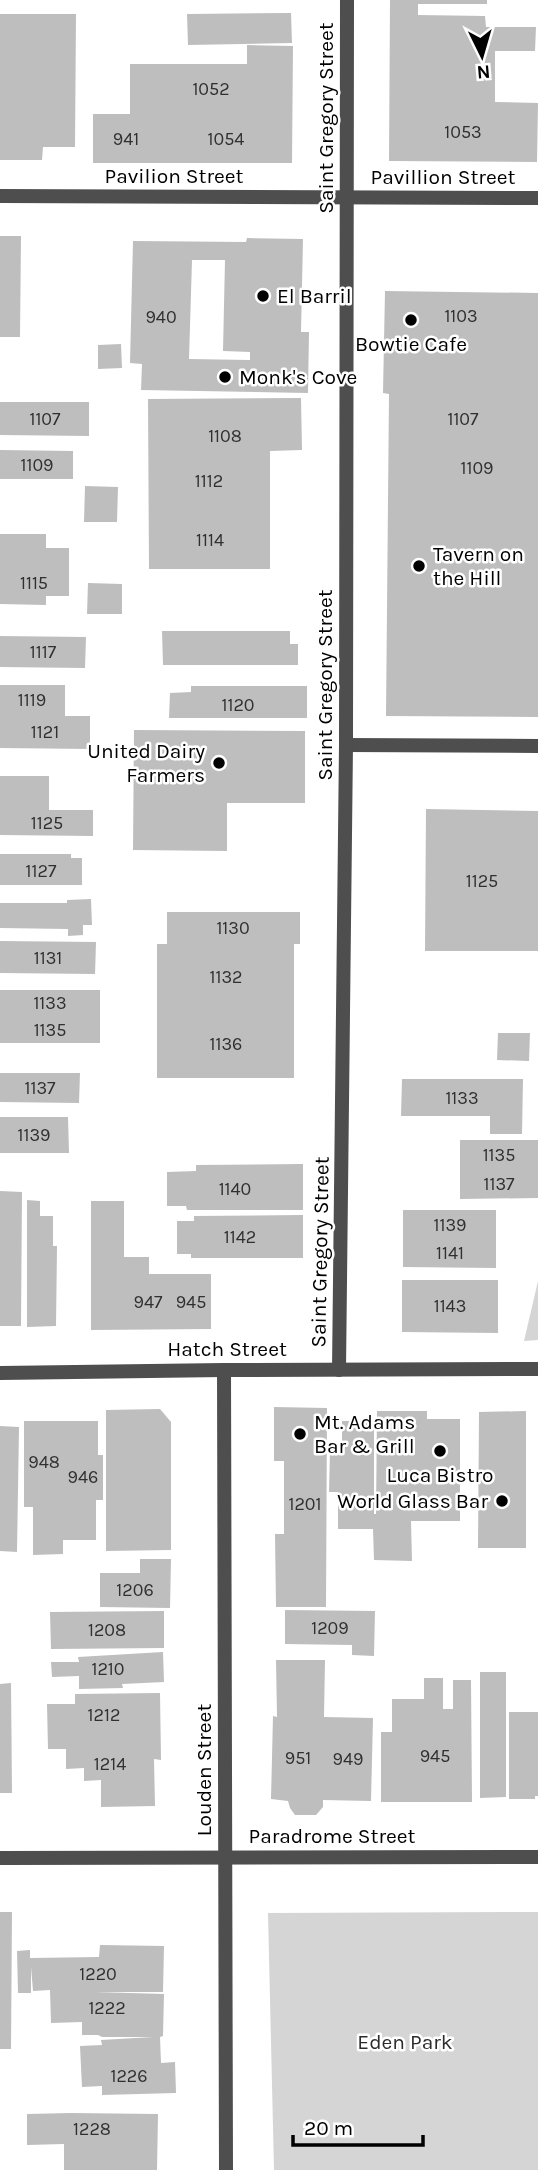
<svg xmlns="http://www.w3.org/2000/svg" width="538" height="2170" viewBox="0 0 538 2170" font-family="Karla,sans-serif">
  <rect width="100%" height="100%" fill="#fff"/>
  <g fill="#d5d5d5">
    <path d="M 538,1281 L 538,1340 L 524,1341 Z"/>
    <path d="M 538,1912 L 538,2170 L 274,2170 L 268,1913 Z"/>
  </g>
  <g fill="#bebebe" fill-rule="evenodd">
    <path d="M 390,0 L 487,0 L 487,4 L 418,4 L 418,15 L 485,16 L 486,27 L 536,27 L 535,51 L 495,51 L 495,102 L 538,103 L 537,162 L 389,161 Z"/>
    <path d="M 291,13 L 292,43 L 188,45 L 187,14 Z"/>
    <path d="M 0,14 L 76,14 L 75,147 L 43,147 L 42,160 L 0,160 Z"/>
    <path d="M 247,45 L 293,46 L 292,163 L 93,163 L 93,114 L 130,114 L 130,64 L 247,64 Z"/>
    <path d="M 0,236 L 21,236 L 20,337 L 0,337 Z"/>
    <path d="M 247,238 L 303,239 L 301,332 L 309,332 L 308,393 L 141,390 L 142,364 L 130,363 L 133,241 L 246,242 ZM 192,260 L 225,260 L 223,351 L 250,352 L 250,360 L 189,359 Z"/>
    <path d="M 385,291 L 538,293 L 538,717 L 386,716 L 389,394 L 383,393 Z"/>
    <path d="M 121,344 L 122,368 L 98,369 L 98,345 Z"/>
    <path d="M 301,398 L 302,450 L 270,451 L 270,569 L 149,569 L 148,399 Z"/>
    <path d="M 0,402 L 89,402 L 89,436 L 0,435 Z"/>
    <path d="M 0,450 L 73,451 L 73,479 L 0,479 Z"/>
    <path d="M 85,486 L 118,487 L 117,522 L 84,522 Z"/>
    <path d="M 0,534 L 46,534 L 46,548 L 69,548 L 69,596 L 46,596 L 46,605 L 0,604 Z"/>
    <path d="M 88,583 L 122,584 L 122,614 L 87,614 Z"/>
    <path d="M 162,631 L 290,631 L 290,644 L 298,644 L 298,665 L 163,665 Z"/>
    <path d="M 0,636 L 86,637 L 85,668 L 0,667 Z"/>
    <path d="M 0,685 L 65,685 L 65,716 L 90,716 L 90,749 L 0,748 Z"/>
    <path d="M 191,686 L 307,686 L 307,718 L 169,718 L 170,693 L 191,692 Z"/>
    <path d="M 134,730 L 305,731 L 305,803 L 227,803 L 227,851 L 133,850 Z"/>
    <path d="M 0,776 L 49,776 L 49,810 L 93,810 L 93,836 L 0,835 Z"/>
    <path d="M 426,809 L 538,811 L 538,951 L 425,951 Z"/>
    <path d="M 0,854 L 71,854 L 71,858 L 82,858 L 82,885 L 0,885 Z"/>
    <path d="M 91,899 L 92,925 L 83,925 L 83,935 L 68,936 L 68,929 L 0,928 L 0,903 L 67,903 L 67,900 Z"/>
    <path d="M 167,912 L 300,912 L 300,944 L 294,944 L 294,1078 L 157,1078 L 157,944 L 167,944 Z"/>
    <path d="M 0,941 L 96,942 L 95,974 L 0,973 Z"/>
    <rect x="0" y="990" width="100" height="53"/>
    <path d="M 498,1033 L 530,1033 L 529,1061 L 497,1060 Z"/>
    <path d="M 0,1073 L 80,1073 L 79,1103 L 0,1102 Z"/>
    <path d="M 402,1079 L 523,1079 L 522,1134 L 490,1134 L 490,1116 L 401,1116 Z"/>
    <path d="M 0,1117 L 68,1117 L 69,1153 L 0,1153 Z"/>
    <path d="M 460,1140 L 538,1140 L 538,1198 L 460,1199 Z"/>
    <path d="M 303,1164 L 303,1210 L 187,1210 L 186,1206 L 167,1206 L 167,1172 L 196,1171 L 196,1165 Z"/>
    <path d="M 0,1191 L 22,1192 L 21,1326 L 0,1326 Z"/>
    <path d="M 27,1200 L 40,1201 L 40,1216 L 53,1216 L 53,1246 L 57,1246 L 56,1326 L 27,1327 Z"/>
    <path d="M 91,1201 L 124,1201 L 124,1257 L 149,1257 L 149,1274 L 211,1274 L 211,1329 L 91,1330 Z"/>
    <path d="M 403,1210 L 496,1210 L 496,1268 L 403,1267 Z"/>
    <path d="M 303,1215 L 303,1258 L 191,1258 L 191,1254 L 177,1254 L 177,1221 L 194,1221 L 194,1216 Z"/>
    <path d="M 402,1280 L 498,1280 L 498,1333 L 402,1332 Z"/>
    <path d="M 274,1407 L 327,1408 L 326,1607 L 276,1607 L 275,1534 L 284,1534 L 284,1461 L 274,1461 Z"/>
    <path d="M 160,1409 L 171,1422 L 171,1550 L 106,1551 L 106,1410 Z"/>
    <path d="M 377,1411 L 427,1411 L 427,1419 L 460,1419 L 460,1521 L 411,1521 L 412,1561 L 374,1560 L 373,1529 L 338,1529 L 338,1492 L 329,1492 L 330,1451 L 342,1451 L 342,1421 L 374,1421 L 374,1514 L 376,1514 Z"/>
    <path d="M 526,1411 L 526,1548 L 478,1548 L 479,1412 Z"/>
    <path d="M 24,1421 L 98,1421 L 98,1455 L 103,1455 L 103,1500 L 96,1500 L 96,1540 L 63,1540 L 63,1554 L 33,1555 L 33,1507 L 24,1507 Z"/>
    <path d="M 0,1426 L 19,1427 L 17,1552 L 0,1551 Z"/>
    <path d="M 140,1559 L 171,1559 L 170,1608 L 100,1607 L 100,1573 L 140,1573 Z"/>
    <path d="M 285,1610 L 375,1611 L 374,1656 L 352,1655 L 352,1645 L 285,1644 Z"/>
    <path d="M 164,1611 L 164,1648 L 51,1649 L 50,1612 Z"/>
    <path d="M 163,1652 L 164,1682 L 122,1684 L 123,1688 L 79,1689 L 79,1676 L 52,1677 L 51,1662 L 79,1662 L 78,1657 Z"/>
    <path d="M 276,1660 L 325,1660 L 324,1717 L 373,1718 L 371,1801 L 323,1800 L 323,1807 L 316,1815 L 295,1815 L 290,1808 L 288,1801 L 271,1799 L 273,1716 L 277,1717 Z"/>
    <path d="M 480,1672 L 506,1672 L 506,1797 L 480,1798 Z"/>
    <path d="M 424,1678 L 443,1678 L 443,1709 L 453,1709 L 453,1680 L 471,1680 L 472,1802 L 381,1802 L 381,1732 L 392,1732 L 392,1699 L 424,1699 Z"/>
    <path d="M 11,1683 L 12,1793 L 0,1793 L 0,1684 Z"/>
    <path d="M 160,1693 L 161,1760 L 154,1759 L 155,1806 L 101,1807 L 101,1780 L 84,1781 L 84,1768 L 66,1769 L 66,1749 L 48,1749 L 47,1704 L 75,1704 L 75,1694 Z"/>
    <path d="M 509,1712 L 538,1712 L 538,1796 L 535,1796 L 535,1799 L 509,1799 Z"/>
    <path d="M 0,1912 L 12,1912 L 11,2049 L 0,2049 Z"/>
    <path d="M 100,1945 L 164,1946 L 163,1992 L 95,1992 L 164,1994 L 163,2036 L 160,2037 L 161,2063 L 175,2062 L 176,2093 L 102,2095 L 102,2086 L 82,2087 L 80,2046 L 102,2045 L 101,2040 L 153,2037 L 102,2037 L 98,2035 L 82,2035 L 82,2022 L 51,2023 L 50,1990 L 33,1991 L 31,1967 L 31,1993 L 18,1993 L 17,1951 L 30,1950 L 30,1958 L 99,1957 Z"/>
    <path d="M 71,2113 L 158,2114 L 157,2170 L 64,2170 L 64,2144 L 27,2145 L 27,2114 Z"/>
  </g>
  <g fill="none" stroke-linecap="round" stroke-linejoin="round">
    <g stroke="#4e4e4e" stroke-width="14">
      <path d="M 0,196 L 538,198"/>
      <path d="M 346,745 L 538,746"/>
      <path d="M 224,1370 L 226,2170"/>
      <path d="M 339,1370 L 346,745 L 347,0"/>
      <path d="M 0,1373 L 224,1370 L 538,1369"/>
      <path d="M 0,1858 L 538,1857"/>
    </g>
  </g>
  <g fill="#000" stroke="#fff" stroke-width="2.5">
    <circle cx="263" cy="296" r="7"/>
    <circle cx="411" cy="320" r="7"/>
    <circle cx="225" cy="377" r="7"/>
    <circle cx="419" cy="566" r="7"/>
    <circle cx="219" cy="763" r="7"/>
    <circle cx="300" cy="1434" r="7"/>
    <circle cx="440" cy="1451" r="7"/>
    <circle cx="502" cy="1501" r="7"/>
  </g>
  <g text-anchor="middle" dominant-baseline="central" stroke-width="5" stroke-linejoin="round" paint-order="stroke">
    <g font-size="18" fill="#303030">
      <text x="211" y="89">1052</text>
      <text x="463" y="132">1053</text>
      <text x="126" y="139">941</text>
      <text x="226" y="139">1054</text>
      <text x="461" y="316">1103</text>
      <text x="161" y="317">940</text>
      <text x="45" y="419">1107</text>
      <text x="463" y="419">1107</text>
      <text x="225" y="436">1108</text>
      <text x="37" y="465">1109</text>
      <text x="477" y="468">1109</text>
      <text x="209" y="481">1112</text>
      <text x="210" y="540">1114</text>
      <text x="34" y="583">1115</text>
      <text x="43" y="652">1117</text>
      <text x="32" y="700">1119</text>
      <text x="238" y="705">1120</text>
      <text x="45" y="732">1121</text>
      <text x="47" y="823">1125</text>
      <text x="41" y="871">1127</text>
      <text x="482" y="881">1125</text>
      <text x="233" y="928">1130</text>
      <text x="48" y="958">1131</text>
      <text x="226" y="977">1132</text>
      <text x="50" y="1003">1133</text>
      <text x="50" y="1030">1135</text>
      <text x="226" y="1044">1136</text>
      <text x="40" y="1088">1137</text>
      <text x="462" y="1098">1133</text>
      <text x="34" y="1135">1139</text>
      <text x="499" y="1155">1135</text>
      <text x="499" y="1184">1137</text>
      <text x="235" y="1189">1140</text>
      <text x="450" y="1225">1139</text>
      <text x="240" y="1237">1142</text>
      <text x="450" y="1253">1141</text>
      <text x="148" y="1302">947</text>
      <text x="191" y="1302">945</text>
      <text x="450" y="1306">1143</text>
      <text x="44" y="1462">948</text>
      <text x="83" y="1477">946</text>
      <text x="305" y="1504">1201</text>
      <text x="135" y="1590">1206</text>
      <text x="330" y="1628">1209</text>
      <text x="107" y="1630">1208</text>
      <text x="108" y="1669">1210</text>
      <text x="104" y="1715">1212</text>
      <text x="435" y="1756">945</text>
      <text x="298" y="1758">951</text>
      <text x="348" y="1759">949</text>
      <text x="110" y="1764">1214</text>
      <text x="98" y="1974">1220</text>
      <text x="107" y="2008">1222</text>
      <text x="129" y="2076">1226</text>
      <text x="92" y="2129">1228</text>
    </g>
    <g font-size="21" fill="#000" stroke="#fff">
      <text transform="translate(326 118) rotate(-90)">Saint Gregory Street</text>
      <text x="174" y="176">Pavilion Street</text>
      <text x="443" y="177">Pavillion Street</text>
      <text transform="translate(325 685) rotate(-90)">Saint Gregory Street</text>
      <text transform="translate(320 1252) rotate(-89)">Saint Gregory Street</text>
      <text x="227" y="1349">Hatch Street</text>
      <text transform="translate(204 1770) rotate(-90)">Louden Street</text>
      <text x="332" y="1836">Paradrome Street</text>
    </g>
    <g font-size="21" fill="#000" stroke="#fff" text-anchor="start">
      <text x="277" y="296">El Barril</text>
      <text x="411" y="344" text-anchor="middle">Bowtie Cafe</text>
      <text x="239" y="377">Monk's Cove</text>
      <text x="433" y="554">Tavern on<tspan x="433" dy="24">the Hill</tspan></text>
      <text x="205" y="751" text-anchor="end">United Dairy<tspan x="205" dy="24">Farmers</tspan></text>
      <text x="314" y="1422">Mt. Adams<tspan x="314" dy="24">Bar &amp; Grill</tspan></text>
      <text x="440" y="1475" text-anchor="middle">Luca Bistro</text>
      <text x="488" y="1501" text-anchor="end">World Glass Bar</text>
    </g>
    <g font-size="21" fill="#2c2c2c" stroke="#fff">
      <text x="405" y="2042">Eden Park</text>
    </g>
  </g>
  <g transform="translate(482 56) rotate(175)" stroke="#ffffff" stroke-width="5" paint-order="stroke">
  <path d="M0-5L12 26L0 18L-12 26Z" fill="#000000"/>
  <text y="-10" font-size="19" font-weight="bold" text-anchor="middle" fill="#000000">N</text>
  </g>
  <path d="M293 2135v10h130v-10" fill="none" stroke="#000000" stroke-width="3.5"/>
  <text x="304" y="2135" font-size="21" fill="#000000" stroke="#ffffff" stroke-width="5" paint-order="stroke">20 m</text>
</svg>
